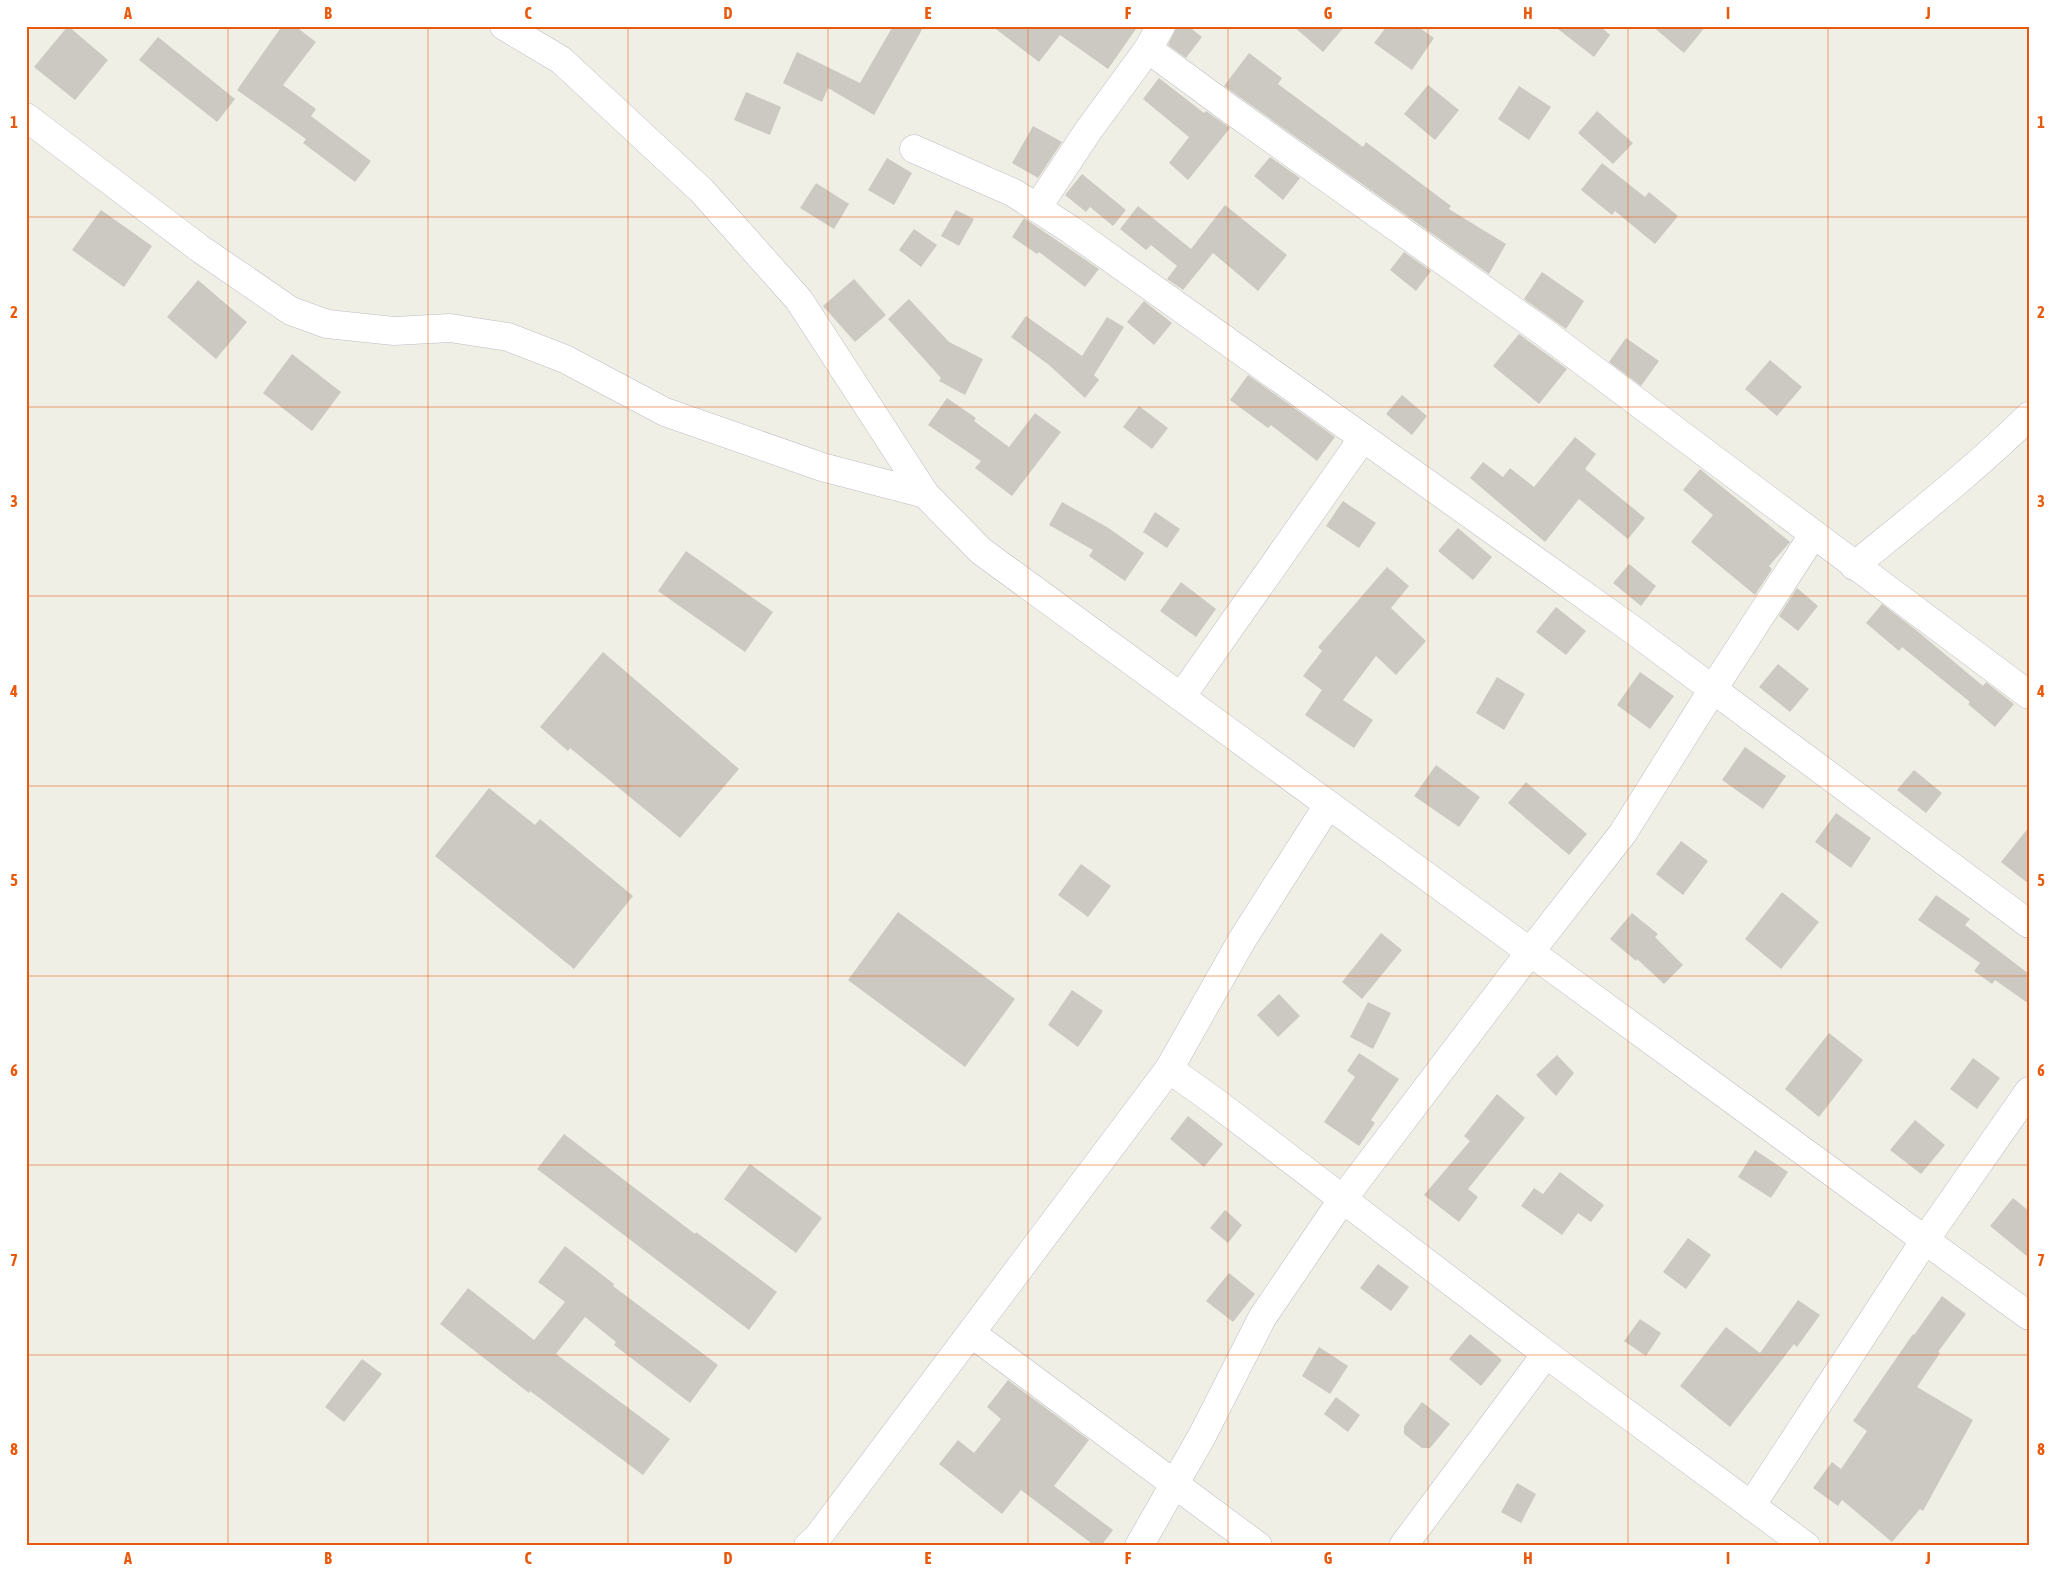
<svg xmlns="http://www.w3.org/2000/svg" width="2055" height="1572" viewBox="0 0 2055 1572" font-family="'Asap Condensed',sans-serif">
  <rect width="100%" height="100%" fill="#f0efe6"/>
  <g fill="#ccc9c3">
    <path d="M 68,26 L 108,60 L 75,100 L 34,67 Z"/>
    <path d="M 282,26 L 295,26 L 316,42 L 283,85 L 316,109 L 311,116 L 371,161 L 355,182 L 303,143 L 306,139 L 237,90 Z"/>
    <path d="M 893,26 L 924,26 L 874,115 L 828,88 L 822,102 L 783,83 L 797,52 L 860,83 Z"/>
    <path d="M 992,26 L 1138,26 L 1108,69 L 1060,35 L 1039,62 Z"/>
    <path d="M 1177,26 L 1188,26 L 1202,37 L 1186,58 L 1168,45 Z"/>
    <path d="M 1293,26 L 1345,26 L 1323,52 Z"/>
    <path d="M 1387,26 L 1417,26 L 1434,38 L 1412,70 L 1374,43 Z"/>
    <path d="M 1554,26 L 1600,26 L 1610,35 L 1594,57 Z"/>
    <path d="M 1652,26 L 1706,26 L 1684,53 Z"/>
    <path d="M 158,37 L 235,99 L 217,122 L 139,60 Z"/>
    <path d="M 1249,53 L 1282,78 L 1278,84 L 1363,147 L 1366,142 L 1451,206 L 1449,209 L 1506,244 L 1489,274 L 1224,86 Z"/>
    <path d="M 1159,78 L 1204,113 L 1206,111 L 1230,128 L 1188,180 L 1169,163 L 1189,137 L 1143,99 Z"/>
    <path d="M 1428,85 L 1459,110 L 1435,140 L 1404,114 Z"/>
    <path d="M 1519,86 L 1551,107 L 1529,140 L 1498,119 Z"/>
    <path d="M 746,92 L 781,107 L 770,135 L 734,120 Z"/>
    <path d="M 1597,111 L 1633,143 L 1613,164 L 1578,133 Z"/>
    <path d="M 1033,126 L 1062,142 L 1038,178 L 1012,163 Z"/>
    <path d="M 1270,157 L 1300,178 L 1283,200 L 1254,176 Z"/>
    <path d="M 887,158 L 912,173 L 894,205 L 868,190 Z"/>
    <path d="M 1602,163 L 1645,197 L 1649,192 L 1678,216 L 1655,244 L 1615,211 L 1612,215 L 1581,190 Z"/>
    <path d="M 1082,174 L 1126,210 L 1113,226 L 1090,207 L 1086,212 L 1065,195 Z"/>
    <path d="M 816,183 L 849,204 L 834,229 L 800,208 Z"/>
    <path d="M 1225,205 L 1287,255 L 1258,291 L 1213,253 L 1183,290 L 1167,279 L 1177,266 L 1151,245 L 1146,250 L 1120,229 L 1138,206 L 1191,249 Z"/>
    <path d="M 101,210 L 152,246 L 124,287 L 72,250 Z"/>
    <path d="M 956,210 L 974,219 L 959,246 L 941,236 Z"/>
    <path d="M 1024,218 L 1099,269 L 1085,287 L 1039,252 L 1037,254 L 1012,237 Z"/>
    <path d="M 914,229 L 937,245 L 921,267 L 899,250 Z"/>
    <path d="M 1404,252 L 1431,271 L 1416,291 L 1390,270 Z"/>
    <path d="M 1542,272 L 1584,301 L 1566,329 L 1524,299 Z"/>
    <path d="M 854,279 L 886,315 L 855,342 L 823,306 Z"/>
    <path d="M 198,280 L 247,322 L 216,359 L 167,317 Z"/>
    <path d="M 909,299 L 949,342 L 983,359 L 965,395 L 939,381 L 941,378 L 888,319 Z"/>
    <path d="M 1144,301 L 1172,323 L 1154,345 L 1127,322 Z"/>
    <path d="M 1026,316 L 1082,356 L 1107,317 L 1124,327 L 1094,375 L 1099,380 L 1085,398 L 1049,365 L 1011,337 Z"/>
    <path d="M 1519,334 L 1567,369 L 1539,404 L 1493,366 Z"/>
    <path d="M 1626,338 L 1659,361 L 1641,386 L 1609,362 Z"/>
    <path d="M 292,354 L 341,392 L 312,431 L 263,393 Z"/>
    <path d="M 1770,360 L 1802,387 L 1777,416 L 1745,389 Z"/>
    <path d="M 1248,375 L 1335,437 L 1317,461 L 1271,425 L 1268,428 L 1230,400 Z"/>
    <path d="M 1402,395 L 1427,416 L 1412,435 L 1386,414 Z"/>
    <path d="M 947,398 L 976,418 L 974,421 L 1009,447 L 1035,413 L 1061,432 L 1012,496 L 975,468 L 981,461 L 928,425 Z"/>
    <path d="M 1139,406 L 1168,428 L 1152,449 L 1123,427 Z"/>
    <path d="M 1575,437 L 1596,454 L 1585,469 L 1645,518 L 1628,539 L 1579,499 L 1545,542 L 1470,478 L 1483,462 L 1503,477 L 1510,468 L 1534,487 Z"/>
    <path d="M 1700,469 L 1790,542 L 1769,566 L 1772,569 L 1755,595 L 1691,542 L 1713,515 L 1683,490 Z"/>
    <path d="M 1343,501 L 1376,523 L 1359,548 L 1326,526 Z"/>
    <path d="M 1062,502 L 1107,527 L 1144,553 L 1125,581 L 1089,556 L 1093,550 L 1049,525 Z"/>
    <path d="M 1155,512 L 1180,529 L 1167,548 L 1143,532 Z"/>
    <path d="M 1458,528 L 1492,557 L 1473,580 L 1438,551 Z"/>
    <path d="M 686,551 L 773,612 L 745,652 L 658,591 Z"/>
    <path d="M 1629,564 L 1656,586 L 1641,606 L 1613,583 Z"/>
    <path d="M 1387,567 L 1409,586 L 1391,608 L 1426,641 L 1396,675 L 1376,656 L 1343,700 L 1373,720 L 1354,748 L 1305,715 L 1322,690 L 1303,676 L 1322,651 L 1318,647 Z"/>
    <path d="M 1181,582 L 1216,609 L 1196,637 L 1160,611 Z"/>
    <path d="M 1797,588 L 1818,606 L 1798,631 L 1779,616 Z"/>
    <path d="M 1882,604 L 1916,630 L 1983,686 L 1986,682 L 2014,704 L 1995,727 L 1968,704 L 1970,702 L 1902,647 L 1899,651 L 1866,623 Z"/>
    <path d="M 1556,607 L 1586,631 L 1566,655 L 1536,632 Z"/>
    <path d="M 603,652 L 739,769 L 680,838 L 570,748 L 568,751 L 540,727 Z"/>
    <path d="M 1778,664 L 1809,689 L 1790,712 L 1759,687 Z"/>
    <path d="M 1640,672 L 1674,696 L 1650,729 L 1617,705 Z"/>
    <path d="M 1497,677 L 1525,694 L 1504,730 L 1476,713 Z"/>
    <path d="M 1745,747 L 1786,776 L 1763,809 L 1722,780 Z"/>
    <path d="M 1436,765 L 1480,797 L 1459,827 L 1414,796 Z"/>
    <path d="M 1914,770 L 1942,793 L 1926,813 L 1897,790 Z"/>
    <path d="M 1526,782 L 1587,834 L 1569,855 L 1508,803 Z"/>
    <path d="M 489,788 L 535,825 L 540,819 L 633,896 L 574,969 L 435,856 Z"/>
    <path d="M 1836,813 L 1871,838 L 1851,868 L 1815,842 Z"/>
    <path d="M 2029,827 L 2029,884 L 2001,862 Z"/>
    <path d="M 1681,841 L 1708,861 L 1683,895 L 1656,874 Z"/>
    <path d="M 1081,864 L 1111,886 L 1088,917 L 1058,895 Z"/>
    <path d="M 1782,892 L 1819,922 L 1781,969 L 1745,939 Z"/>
    <path d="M 1936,895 L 1970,919 L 1965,925 L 2029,974 L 2029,1004 L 1995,980 L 1992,984 L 1974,971 L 1980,963 L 1918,920 Z"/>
    <path d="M 898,912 L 1015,999 L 965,1067 L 848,980 Z"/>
    <path d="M 1632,913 L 1658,934 L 1655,937 L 1683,965 L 1664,984 L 1637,959 L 1636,961 L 1610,939 Z"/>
    <path d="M 1381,933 L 1402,950 L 1362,999 L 1342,982 Z"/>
    <path d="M 1072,990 L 1103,1011 L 1078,1047 L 1048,1025 Z"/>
    <path d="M 1279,994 L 1300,1016 L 1278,1037 L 1257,1015 Z"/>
    <path d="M 1368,1002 L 1391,1013 L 1373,1049 L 1350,1037 Z"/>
    <path d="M 1829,1033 L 1863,1060 L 1819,1117 L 1785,1089 Z"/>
    <path d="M 1359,1053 L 1399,1079 L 1371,1120 L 1375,1123 L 1359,1146 L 1324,1122 L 1355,1077 L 1347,1071 Z"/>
    <path d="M 1557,1055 L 1574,1073 L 1556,1096 L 1536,1075 Z"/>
    <path d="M 1973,1058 L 2000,1078 L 1977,1109 L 1950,1089 Z"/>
    <path d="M 1497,1094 L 1525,1118 L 1468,1189 L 1478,1197 L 1459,1222 L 1424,1195 L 1470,1141 L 1464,1136 Z"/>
    <path d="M 1188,1116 L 1223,1144 L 1204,1167 L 1170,1139 Z"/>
    <path d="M 1915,1120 L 1945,1145 L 1921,1174 L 1890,1150 Z"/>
    <path d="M 564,1134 L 695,1234 L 696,1232 L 777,1292 L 749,1330 L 537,1169 Z"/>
    <path d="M 1755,1150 L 1788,1172 L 1771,1198 L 1738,1177 Z"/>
    <path d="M 750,1164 L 822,1218 L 796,1253 L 724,1199 Z"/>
    <path d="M 1560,1172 L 1604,1205 L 1591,1222 L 1578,1213 L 1562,1235 L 1521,1206 L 1534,1188 L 1543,1194 Z"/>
    <path d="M 2013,1198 L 2029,1211 L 2029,1258 L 1990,1226 Z"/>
    <path d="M 1225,1210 L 1242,1225 L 1228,1243 L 1210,1228 Z"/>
    <path d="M 1688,1238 L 1711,1255 L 1686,1289 L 1663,1272 Z"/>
    <path d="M 565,1246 L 614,1284 L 613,1286 L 718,1365 L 690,1403 L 614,1345 L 616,1342 L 585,1317 L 556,1354 L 670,1439 L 643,1475 L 530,1391 L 529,1393 L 440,1324 L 468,1288 L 534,1340 L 565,1302 L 538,1282 Z"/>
    <path d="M 1378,1264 L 1409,1287 L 1391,1311 L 1360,1288 Z"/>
    <path d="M 1229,1273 L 1255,1294 L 1233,1322 L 1206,1301 Z"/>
    <path d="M 1942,1296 L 1966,1314 L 1938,1352 L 1940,1353 L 1917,1387 L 1973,1420 L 1923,1511 L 1920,1509 L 1892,1542 L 1842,1500 L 1838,1506 L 1813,1488 L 1832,1462 L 1841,1469 L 1867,1431 L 1853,1421 L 1913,1334 L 1914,1335 Z"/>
    <path d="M 1798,1300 L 1820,1315 L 1797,1347 L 1794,1344 L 1730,1427 L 1680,1386 L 1726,1327 L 1760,1353 Z"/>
    <path d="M 1640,1319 L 1661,1333 L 1646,1356 L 1624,1341 Z"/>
    <path d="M 1470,1334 L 1502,1360 L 1481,1386 L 1449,1359 Z"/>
    <path d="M 1319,1347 L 1348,1366 L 1330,1394 L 1302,1376 Z"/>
    <path d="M 362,1359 L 382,1374 L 344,1422 L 325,1407 Z"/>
    <path d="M 1008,1380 L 1089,1440 L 1054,1486 L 1113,1530 L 1101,1546 L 1095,1546 L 1021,1490 L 1002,1514 L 939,1464 L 958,1440 L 974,1453 L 1001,1419 L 987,1407 Z"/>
    <path d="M 1336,1397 L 1360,1415 L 1348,1432 L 1324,1414 Z"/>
    <path d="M 1422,1402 L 1450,1424 L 1430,1448 L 1422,1448 L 1404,1434 L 1404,1426 Z"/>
    <path d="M 1517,1483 L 1536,1494 L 1521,1523 L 1501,1512 Z"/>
  </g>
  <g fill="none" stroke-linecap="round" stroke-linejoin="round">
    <g stroke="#bbbdc2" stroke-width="29">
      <g id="street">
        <path d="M 504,26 L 561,60 L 702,191 L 799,300 L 925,494 L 981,551 L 2029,1316"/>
        <path d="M 1148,49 L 1227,107 L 1545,333 L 2029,695"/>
        <path d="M 26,117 L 199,248 L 291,311 L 327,324 L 394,331 L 450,328 L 508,337 L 565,359 L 665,412 L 822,467 L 925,494"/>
        <path d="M 914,149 L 1014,193 L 1071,230 L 1633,630 L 2029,924"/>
        <path d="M 1037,208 L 1088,131 L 1148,49 L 1161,26"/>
        <path d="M 1854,566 C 1914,517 1974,470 2029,416"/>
        <path d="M 1181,697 L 1363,438"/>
        <path d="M 1169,1069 L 1242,940 L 1328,805"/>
        <path d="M 971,1333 L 1258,1546"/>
        <path d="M 1751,1506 L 1925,1240 L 2029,1091"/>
        <path d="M 808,1546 L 817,1538 L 1169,1069 L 1214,1101 L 1546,1354 L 1806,1546"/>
        <path d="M 1139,1546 L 1202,1436 L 1262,1318 L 1342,1200 L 1530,952 L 1623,833 L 1713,689 L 1813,535"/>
        <path d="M 1403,1546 L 1546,1354"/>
      </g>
    </g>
    <use href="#street" stroke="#fff" stroke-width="28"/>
  </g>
  <path fill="none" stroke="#e8590c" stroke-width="1" stroke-opacity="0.55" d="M 228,26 L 228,1546M 428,26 L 428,1546M 628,26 L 628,1546M 828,26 L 828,1546M 1028,26 L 1028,1546M 1228,26 L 1228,1546M 1428,26 L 1428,1546M 1628,26 L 1628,1546M 1828,26 L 1828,1546M 26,217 L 2029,217M 26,407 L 2029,407M 26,596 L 2029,596M 26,786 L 2029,786M 26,976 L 2029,976M 26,1165 L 2029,1165M 26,1355 L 2029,1355"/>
  <rect width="2055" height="1572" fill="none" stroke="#ffffff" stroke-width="55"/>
  <rect x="28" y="28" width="2000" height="1516" fill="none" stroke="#e8590c" stroke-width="2"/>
  <g font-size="16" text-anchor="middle" font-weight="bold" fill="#e8590c">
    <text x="128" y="19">A</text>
    <text x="328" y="19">B</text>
    <text x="528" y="19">C</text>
    <text x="728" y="19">D</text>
    <text x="928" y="19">E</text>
    <text x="1128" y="19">F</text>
    <text x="1328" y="19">G</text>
    <text x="1528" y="19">H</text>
    <text x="1728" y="19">I</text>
    <text x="1928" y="19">J</text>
    <text x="14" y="128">1</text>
    <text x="2041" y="128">1</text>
    <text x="14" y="318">2</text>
    <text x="2041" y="318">2</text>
    <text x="14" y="507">3</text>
    <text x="2041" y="507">3</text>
    <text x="14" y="697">4</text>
    <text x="2041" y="697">4</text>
    <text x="14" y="886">5</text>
    <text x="2041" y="886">5</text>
    <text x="14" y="1076">6</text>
    <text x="2041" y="1076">6</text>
    <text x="14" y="1266">7</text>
    <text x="2041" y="1266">7</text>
    <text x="14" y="1455">8</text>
    <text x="2041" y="1455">8</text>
    <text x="128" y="1564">A</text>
    <text x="328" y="1564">B</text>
    <text x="528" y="1564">C</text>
    <text x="728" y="1564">D</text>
    <text x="928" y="1564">E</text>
    <text x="1128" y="1564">F</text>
    <text x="1328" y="1564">G</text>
    <text x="1528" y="1564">H</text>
    <text x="1728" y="1564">I</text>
    <text x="1928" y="1564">J</text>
  </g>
</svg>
